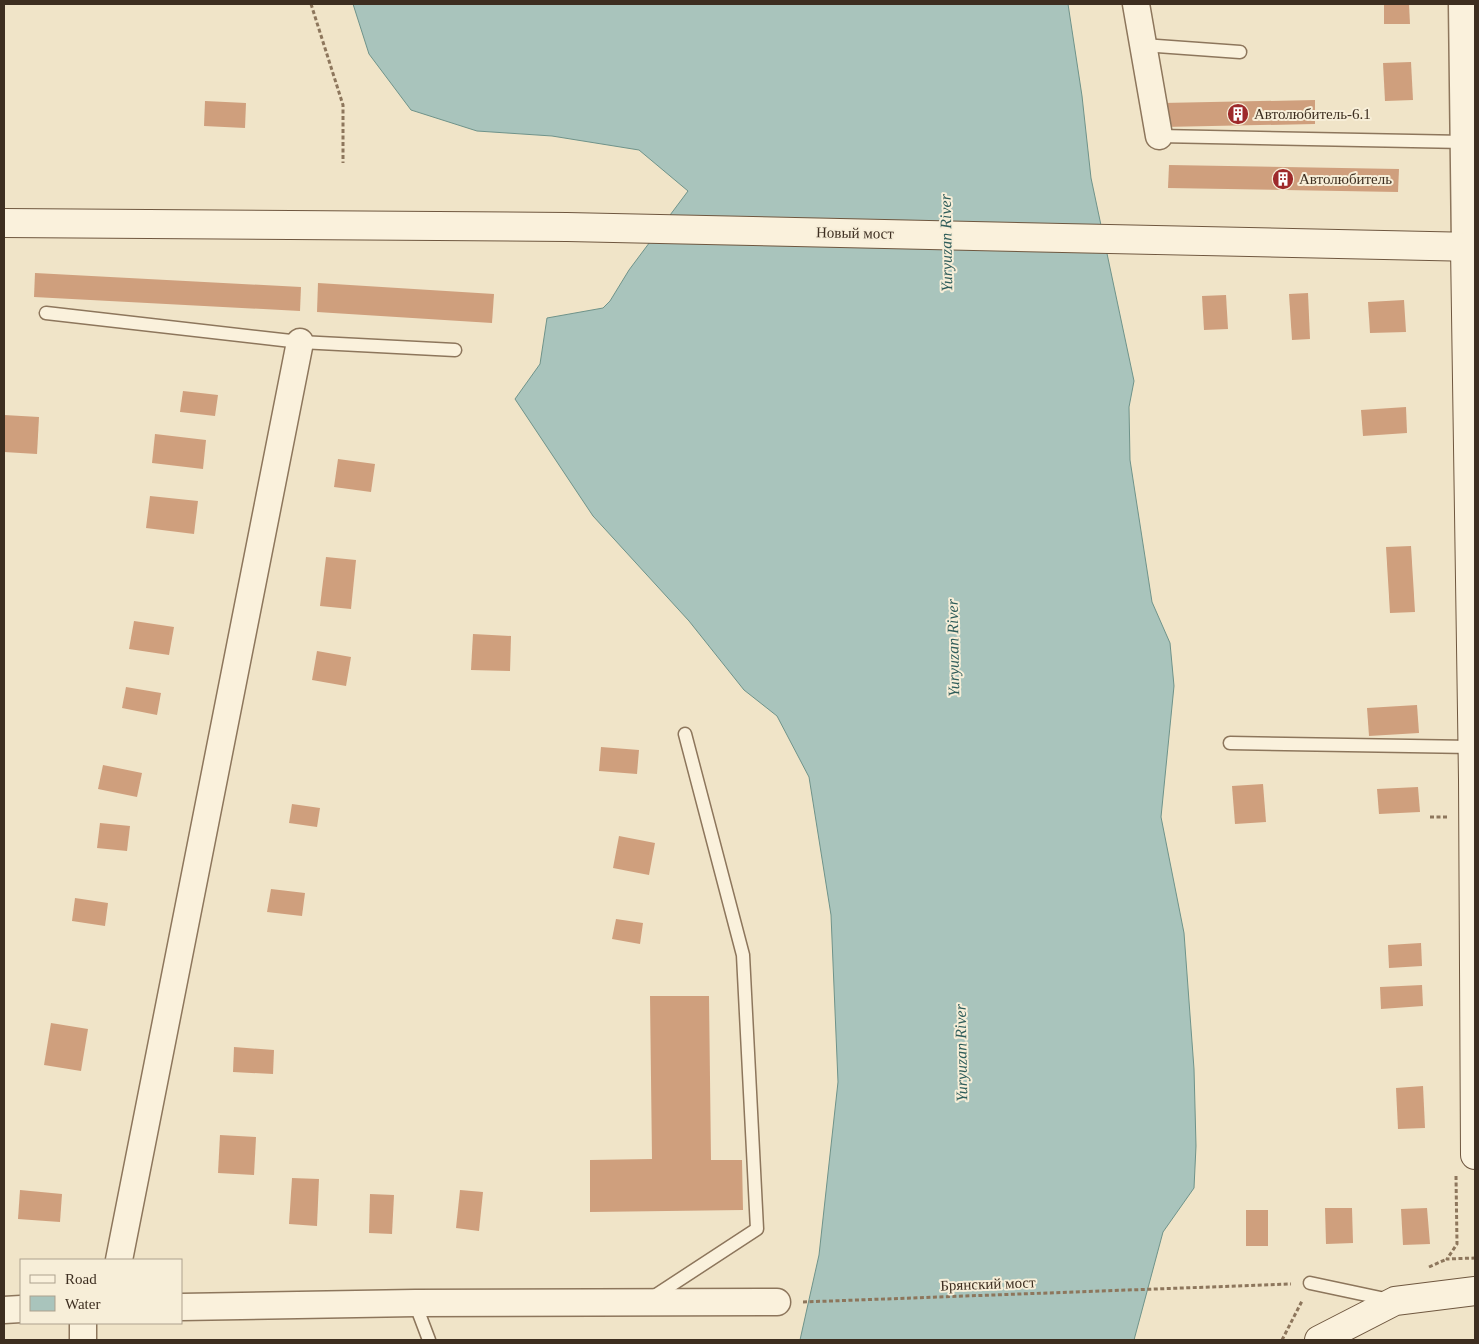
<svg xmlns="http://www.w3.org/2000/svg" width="1479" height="1344" viewBox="0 0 1479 1344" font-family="Georgia,serif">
  <rect width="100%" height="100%" fill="#f0e4c8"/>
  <path fill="#a9c4bc" stroke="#6f938a" d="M 353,4 L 1068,4 L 1082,96 L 1091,178 L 1134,381 L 1129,407 L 1130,460 L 1152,602 L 1170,643 L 1174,686 L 1161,817 L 1184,933 L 1194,1069 L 1196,1146 L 1194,1188 L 1163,1232 L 1134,1340 L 800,1340 L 819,1255 L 838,1082 L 831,915 L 809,777 L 777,716 L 744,690 L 689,621 L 593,516 L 515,399 L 540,364 L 547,318 L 603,308 L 610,301 L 629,270 L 688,191 L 639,150 L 552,136 L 477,131 L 411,110 L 369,54 Z"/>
  <g fill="#cf9f7d">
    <path d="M 1384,4 L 1409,4 L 1410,24 L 1384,24 Z"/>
    <path d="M 1411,62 L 1413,100 L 1385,101 L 1383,63 Z"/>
    <path d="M 1315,100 L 1315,124 L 1163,127 L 1162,103 Z"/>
    <path d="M 205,101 L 246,103 L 245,128 L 204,126 Z"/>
    <path d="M 1169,165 L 1399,169 L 1398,192 L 1168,188 Z"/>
    <path d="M 35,273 L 301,287 L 300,311 L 34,297 Z"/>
    <path d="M 318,283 L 494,294 L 492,323 L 317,312 Z"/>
    <path d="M 1308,293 L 1310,339 L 1292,340 L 1289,294 Z"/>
    <path d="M 1226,295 L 1228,329 L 1204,330 L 1202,296 Z"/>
    <path d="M 1404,300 L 1406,332 L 1370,333 L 1368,302 Z"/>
    <path d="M 183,391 L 218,395 L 215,416 L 180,412 Z"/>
    <path d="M 1406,407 L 1407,433 L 1363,436 L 1361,410 Z"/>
    <path d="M 4,415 L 39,417 L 37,454 L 4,452 Z"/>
    <path d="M 155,434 L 206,440 L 203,469 L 152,463 Z"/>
    <path d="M 338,459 L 375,464 L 371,492 L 334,487 Z"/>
    <path d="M 150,496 L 198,501 L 194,534 L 146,528 Z"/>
    <path d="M 1411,546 L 1415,612 L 1390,613 L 1386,547 Z"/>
    <path d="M 326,557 L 356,560 L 351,609 L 320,606 Z"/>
    <path d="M 134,621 L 174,627 L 169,655 L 129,649 Z"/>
    <path d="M 473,634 L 511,636 L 510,671 L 471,670 Z"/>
    <path d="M 317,651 L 351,657 L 346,686 L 312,680 Z"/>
    <path d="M 126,687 L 161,693 L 157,715 L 122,708 Z"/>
    <path d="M 1417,705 L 1419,733 L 1369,736 L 1367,708 Z"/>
    <path d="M 601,747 L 639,750 L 637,774 L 599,771 Z"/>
    <path d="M 103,765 L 142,773 L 137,797 L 98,789 Z"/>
    <path d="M 1263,784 L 1266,822 L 1235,824 L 1232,786 Z"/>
    <path d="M 1418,787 L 1420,812 L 1379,814 L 1377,789 Z"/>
    <path d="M 292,804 L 320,808 L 317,827 L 289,823 Z"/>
    <path d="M 100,823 L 130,826 L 127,851 L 97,848 Z"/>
    <path d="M 619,836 L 655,843 L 649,875 L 613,868 Z"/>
    <path d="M 271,889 L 305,893 L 302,916 L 267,912 Z"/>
    <path d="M 75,898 L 108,903 L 105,926 L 72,921 Z"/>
    <path d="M 616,919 L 643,923 L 640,944 L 612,939 Z"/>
    <path d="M 1421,943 L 1422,966 L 1389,968 L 1388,945 Z"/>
    <path d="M 1422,985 L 1423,1006 L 1381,1009 L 1380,987 Z"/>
    <path d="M 650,996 L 709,996 L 711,1160 L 742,1160 L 743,1210 L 590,1212 L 590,1160 L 652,1159 Z"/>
    <path d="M 51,1023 L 88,1029 L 81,1071 L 44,1065 Z"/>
    <path d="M 234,1047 L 274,1050 L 273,1074 L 233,1072 Z"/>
    <path d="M 1423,1086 L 1425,1128 L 1398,1129 L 1396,1088 Z"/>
    <path d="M 220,1135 L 256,1137 L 254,1175 L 218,1173 Z"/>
    <path d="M 292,1178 L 319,1179 L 317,1226 L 289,1224 Z"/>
    <path d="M 20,1190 L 62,1194 L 60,1222 L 18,1219 Z"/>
    <path d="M 460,1190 L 483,1192 L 479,1231 L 456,1228 Z"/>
    <path d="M 370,1194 L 394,1195 L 392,1234 L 369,1233 Z"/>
    <path d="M 1325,1208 L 1352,1208 L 1353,1243 L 1326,1244 Z"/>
    <path d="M 1427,1208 L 1430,1244 L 1403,1245 L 1401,1209 Z"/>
    <rect x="1246" y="1210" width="22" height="36"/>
  </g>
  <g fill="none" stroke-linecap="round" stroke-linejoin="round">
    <g stroke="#8d765c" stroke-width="15">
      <g id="lane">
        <path d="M 1143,45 L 1240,52"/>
        <path d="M 1159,136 L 1464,142"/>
        <path d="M 46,313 L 300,342 L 455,350"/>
        <path d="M 1230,743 L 1472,747"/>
        <path d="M 1310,1283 L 1390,1300"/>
        <path d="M 650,1299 L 757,1229 L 743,955 L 685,734"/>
        <path d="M 415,1303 L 429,1340"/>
      </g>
    </g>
    <g stroke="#8d765c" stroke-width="29">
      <g id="street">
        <path d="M 1136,4 L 1159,136"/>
        <path d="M 1462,4 L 1465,247"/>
        <path d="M 119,1260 L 300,342"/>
        <path d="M 181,1307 L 415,1303 L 777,1302"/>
        <path d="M 4,1310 L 21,1309"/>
        <path d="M 83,1323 L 83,1340"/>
      </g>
    </g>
    <g stroke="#6f573f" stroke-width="30">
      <g id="secondary">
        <path d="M 4,223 L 567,227 L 1475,247"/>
        <path d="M 1465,247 L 1473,779 L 1475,1155"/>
        <path d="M 1319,1340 L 1395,1301 L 1475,1291"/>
      </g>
    </g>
    <g stroke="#8d765c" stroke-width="3" stroke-dasharray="4 2.5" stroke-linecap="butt">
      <path d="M 311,4 L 343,105 L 343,163"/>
      <path d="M 1430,817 L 1447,817"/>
      <path d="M 1456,1176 L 1457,1244 L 1447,1259 L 1475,1258"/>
      <path d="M 1429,1267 L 1447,1259"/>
      <path d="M 803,1302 L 1291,1284"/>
      <path d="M 1282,1340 L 1302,1301"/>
    </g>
    <use href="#lane" stroke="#faf1dc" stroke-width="12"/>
    <use href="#street" stroke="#faf1dc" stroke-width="26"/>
    <use href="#secondary" stroke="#faf1dc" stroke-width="28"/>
  </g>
  <defs>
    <g id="building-disc" transform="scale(1.125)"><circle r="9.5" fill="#9e2a2b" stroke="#f7eed8"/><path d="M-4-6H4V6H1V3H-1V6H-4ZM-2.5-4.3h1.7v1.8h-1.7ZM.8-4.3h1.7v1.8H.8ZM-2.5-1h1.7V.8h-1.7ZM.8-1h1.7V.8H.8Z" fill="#fff"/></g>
  </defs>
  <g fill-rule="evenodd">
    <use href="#building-disc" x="1238" y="114"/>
    <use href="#building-disc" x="1283" y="179"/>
  </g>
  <g text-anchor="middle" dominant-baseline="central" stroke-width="4" stroke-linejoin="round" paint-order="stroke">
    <g font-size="15" fill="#3d2e20" stroke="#f7eed8" text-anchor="start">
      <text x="1254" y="114">Автолюбитель-6.1</text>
      <text x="1299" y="179">Автолюбитель</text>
    </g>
    <g font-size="15" fill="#3d2e20" stroke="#f7eed8">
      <text transform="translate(855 233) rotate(1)">Новый мост</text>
      <text transform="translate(988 1284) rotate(-2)">Брянский мост</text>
    </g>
    <g font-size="16" font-style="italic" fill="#2f5d5a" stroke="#f7eed8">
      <text transform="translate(946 243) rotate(-91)">Yuryuzan River</text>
      <text transform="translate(953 648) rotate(-91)">Yuryuzan River</text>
      <text transform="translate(961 1053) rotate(-91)">Yuryuzan River</text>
    </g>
  </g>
  <rect width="1479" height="1344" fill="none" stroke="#3d2e20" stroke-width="10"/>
  <rect x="20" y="1259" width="162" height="65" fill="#f7eed8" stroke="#ada18e"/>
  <rect x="30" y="1275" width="25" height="8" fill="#faf1dc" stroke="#ada18e"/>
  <text x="65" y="1284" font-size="15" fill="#3d2e20">Road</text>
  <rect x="30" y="1296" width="25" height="15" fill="#a9c4bc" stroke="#ada18e"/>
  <text x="65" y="1309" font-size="15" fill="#3d2e20">Water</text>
</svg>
